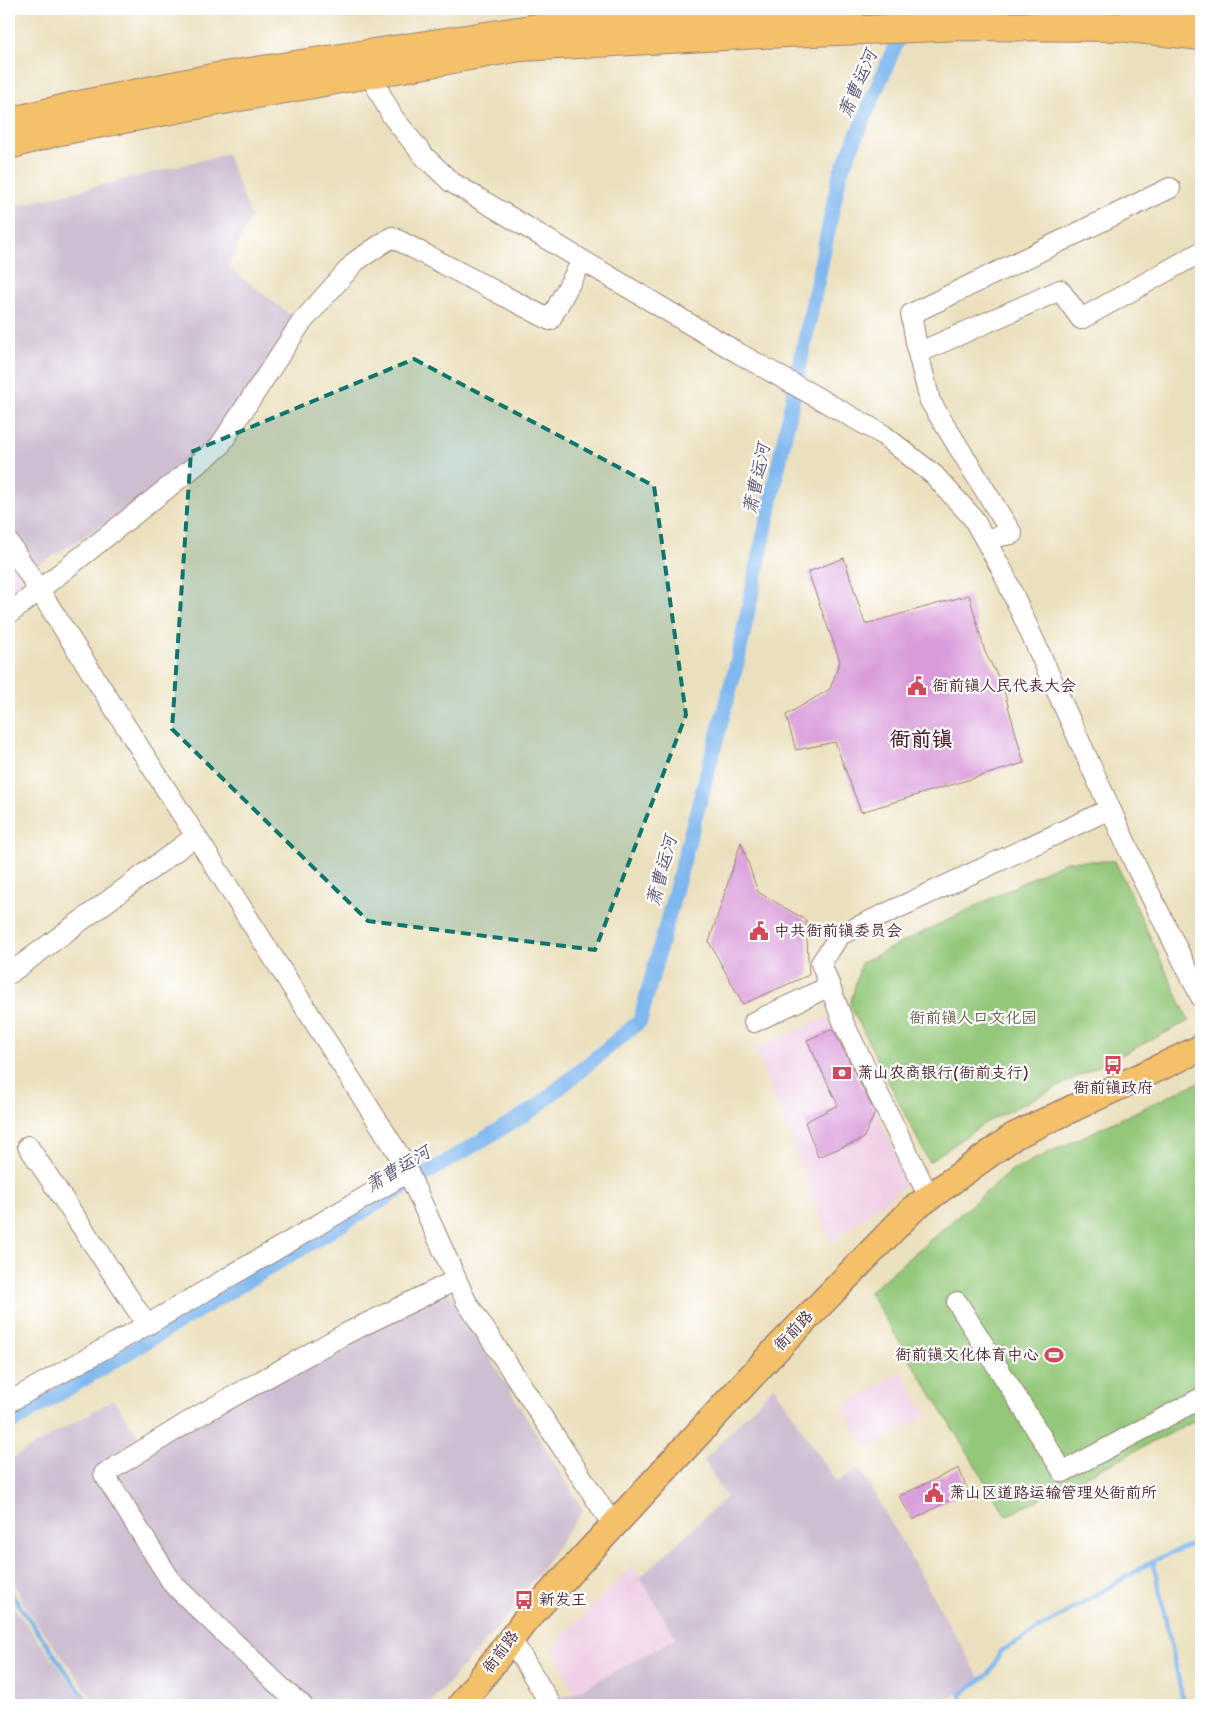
<svg xmlns="http://www.w3.org/2000/svg" width="1210" height="1714" viewBox="0 0 1210 1714" font-family="'Balsamiq Sans','LXGW WenKai TC',sans-serif">
  <rect width="100%" height="100%" fill="#fff"/>
  <filter id="ink" filterUnits="userSpaceOnUse"><feTurbulence type="fractalNoise" baseFrequency=".02" numOctaves="2"/><feDisplacementMap in="SourceGraphic" scale="10" xChannelSelector="R" yChannelSelector="G"/><feConvolveMatrix kernelMatrix="1 2 1 2 8 2 1 2 1" color-interpolation-filters="sRGB"/></filter>
  <filter id="wash" filterUnits="userSpaceOnUse"><feTurbulence type="fractalNoise" baseFrequency=".0096" numOctaves="4" result="noise"/><feDisplacementMap in="SourceGraphic" scale="20" xChannelSelector="R" yChannelSelector="G"/><feGaussianBlur stdDeviation="1.12" result="paint"/><feColorMatrix in="noise" values="0 0 0 0 0 0 0 0 0 0 0 0 0 0 0 0 0 1.4 0 .05"/><feComposite in="paint" operator="in"/></filter>
  <g filter="url(#wash)">
    <rect width="100%" height="100%" fill="#ebe0bd"/>
    <g fill="#efd0e6">
      <path d="M 9,561 L 38,589 L 9,614 Z"/>
      <path d="M 832,1015 L 909,1182 L 831,1243 L 755,1049 Z"/>
      <path d="M 901,1372 L 928,1415 L 868,1449 L 842,1407 Z"/>
      <path d="M 632,1565 L 676,1638 L 575,1693 L 552,1648 Z"/>
    </g>
    <g fill="#cdbed2">
      <path d="M 227,154 L 251,217 L 228,267 L 301,323 L 243,411 L 184,474 L 27,572 L 9,540 L 9,208 Z"/>
      <path d="M 445,1285 L 583,1510 L 506,1618 L 429,1705 L 318,1705 L 293,1684 L 299,1705 L 98,1705 L 26,1608 L 9,1573 L 9,1460 L 113,1400 L 147,1447 Z"/>
      <path d="M 774,1386 L 836,1482 L 860,1469 L 981,1680 L 937,1705 L 539,1705 L 575,1693 L 676,1638 L 640,1578 L 726,1497 L 704,1460 Z"/>
      <path d="M 9,1597 L 11,1604 L 87,1705 L 9,1705 Z"/>
    </g>
    <g fill="#93c779" stroke="#6e7352">
      <path d="M 1066,861 L 1115,861 L 1189,1021 L 985,1123 L 929,1162 L 850,1005 L 861,963 Z"/>
      <path d="M 1201,1081 L 1201,1418 L 1006,1516 L 869,1292 L 1012,1170 Z"/>
    </g>
    <g fill="none" stroke-linecap="round" stroke-linejoin="round">
      <g stroke="#7fb7ef" stroke-width="4.5">
        <path d="M 1153,1561 L 1201,1540"/>
        <path d="M 9,1591 L 90,1705"/>
        <path d="M 965,1705 L 960,1695 L 990,1673 L 1000,1652 L 1153,1561 L 1184,1705"/>
      </g>
      <path stroke="#7fb7ef" stroke-width="15" d="M 9,1424 L 534,1109 L 640,1021 L 737,663 L 840,174 L 911,9"/>
    </g>
    <g id="blocks">
      <g fill="#d99bda">
        <path d="M 844,558 L 865,624 L 969,595 L 985,652 L 1002,684 L 1024,763 L 861,812 L 835,742 L 796,750 L 786,715 L 830,689 L 840,661 L 808,572 Z"/>
        <path d="M 741,842 L 758,892 L 806,920 L 809,975 L 743,1004 L 709,942 Z"/>
        <path d="M 833,1029 L 875,1113 L 863,1139 L 818,1157 L 805,1122 L 838,1105 L 807,1040 Z"/>
        <path d="M 959,1468 L 967,1490 L 913,1520 L 899,1496 Z"/>
      </g>
    </g>
  </g>
  <g filter="url(#ink)">
    <use href="#blocks" fill-opacity="0" stroke="#9a8074" stroke-width="1"/>
    <g fill="none" stroke-linecap="round" stroke-linejoin="round">
      <g stroke="#9a8074" stroke-width="22">
        <g id="minor">
          <path d="M 370,61 L 370,74 L 392,116 L 424,156 L 451,182 L 740,354 L 882,434 L 934,475 L 973,518 L 1002,570 L 1137,868 L 1201,997"/>
          <path d="M 918,353 L 911,314 L 1170,188"/>
          <path d="M 985,539 L 1012,534 L 930,401 L 918,353 L 1060,290 L 1081,319 L 1201,252"/>
          <path d="M 9,543 L 403,1161 L 466,1301 L 613,1525"/>
          <path d="M 9,614 L 219,447 L 301,323 L 356,261 L 392,237 L 550,320 L 582,261"/>
          <path d="M 9,974 L 196,836"/>
          <path d="M 754,1022 L 830,986"/>
          <path d="M 28,1146 L 147,1325"/>
          <path d="M 929,1197 L 844,1024 L 821,963 L 840,935 L 1110,809"/>
          <path d="M 957,1302 L 1063,1472 L 1201,1398"/>
          <path d="M 9,1402 L 147,1325 L 408,1172"/>
          <path d="M 511,1639 L 551,1705"/>
          <path d="M 302,1705 L 288,1694 L 173,1584 L 104,1474 L 198,1416 L 345,1334 L 456,1280"/>
        </g>
      </g>
      <g stroke="#9a8074" stroke-width="29">
        <path id="major" d="M 461,1705 L 524,1622 L 769,1357 L 913,1209 L 1014,1136 L 1201,1048"/>
      </g>
      <g stroke="#9a8074" stroke-width="30">
        <g id="highway">
          <path d="M 1135,11 L 1201,15"/>
          <path d="M 9,122 L 70,107 L 217,77 L 551,26 L 708,15 L 851,9"/>
          <path d="M 9,145 L 55,132 L 234,98 L 521,47 L 761,34 L 964,26 L 1120,27 L 1201,36"/>
        </g>
      </g>
      <use href="#minor" stroke="#fff" stroke-width="20"/>
      <use href="#major" stroke="#f4c16a" stroke-width="26"/>
      <use href="#highway" stroke="#f4c16a" stroke-width="28"/>
    </g>
  </g>
  <path fill="#0f766e" fill-opacity="0.2" stroke="#0f766e" stroke-width="4" stroke-dasharray="10 6" stroke-linejoin="round" d="M 414,359 L 654,486 L 686,715 L 595,950 L 368,921 L 172,729 L 191,452 Z"/>
  <defs>
    <g id="civic-bare" transform="scale(1.5)"><path d="M-.6-6.5H3V-4.5H.6V-3L4-1V1h2V6H-6V1h2V-1L-.6-3ZM-1.2 2.5V6h2.4V2.5Z" fill="#d1495b" stroke="#fff" stroke-width="2.5" paint-order="stroke"/></g>
    <g id="bus-bare" transform="scale(1.5)"><path d="M-5-6H5V4H4V6H2V4H-2V6H-4V4H-5ZM-3.5-4V0h7V-4ZM-3.5 1.2v1.5H-2V1.2ZM2 1.2v1.5H3.5V1.2Z" fill="#d1495b" stroke="#fff" stroke-width="2.5" paint-order="stroke"/></g>
    <g id="bank-bare" transform="scale(1.5)"><path d="M-6-4H6V4H-6ZM0-2.3a2.3 2.3 0 1 0 0 4.6a2.3 2.3 0 1 0 0-4.6Z" fill="#d1495b" stroke="#fff" stroke-width="2.5" paint-order="stroke"/></g>
    <g id="stadium-bare" transform="scale(1.5)"><path d="M0-5a6.5 5 0 1 0 0 10a6.5 5 0 1 0 0-10ZM-3.5-1.8h7v3.6h-7Z" fill="#d1495b" stroke="#fff" stroke-width="2.5" paint-order="stroke"/></g>
  </defs>
  <g fill-rule="evenodd">
    <use href="#civic-bare" x="917" y="686"/>
    <use href="#civic-bare" x="759" y="931"/>
    <use href="#bus-bare" x="1113" y="1065"/>
    <use href="#bank-bare" x="842" y="1073"/>
    <use href="#stadium-bare" x="1054" y="1355"/>
    <use href="#civic-bare" x="934" y="1493"/>
    <use href="#bus-bare" x="524" y="1600"/>
  </g>
  <g text-anchor="middle" dominant-baseline="central" stroke-width="4.5" stroke-linejoin="round" paint-order="stroke">
    <g font-size="16" fill="#4a1f2b" stroke="#fff" text-anchor="start">
      <text x="932" y="686">衙前镇人民代表大会</text>
      <text x="774" y="931">中共衙前镇委员会</text>
      <text x="857" y="1073">萧山农商银行(衙前支行)</text>
      <text x="1113" y="1088" text-anchor="middle">衙前镇政府</text>
      <text x="1039" y="1355" text-anchor="end">衙前镇文化体育中心</text>
      <text x="949" y="1493">萧山区道路运输管理处衙前所</text>
      <text x="539" y="1600">新发王</text>
    </g>
    <g font-size="16" fill="#645a46" stroke="#fff">
      <text x="973" y="1018">衙前镇人口文化园</text>
    </g>
    <g font-size="16" fill="#4a1f2b" stroke="#fff">
      <text transform="translate(794 1331) rotate(-46)">衙前路</text>
      <text transform="translate(501 1652) rotate(-53)">衙前路</text>
    </g>
    <g font-size="18" font-style="italic" fill="#5d5470" stroke="#fff">
      <text transform="translate(858 84) rotate(-67)">萧曹运河</text>
      <text transform="translate(757 479) rotate(-78)">萧曹运河</text>
      <text transform="translate(662 871) rotate(-75)">萧曹运河</text>
      <text transform="translate(398 1169) rotate(-31)">萧曹运河</text>
    </g>
    <g font-size="21" font-weight="bold" fill="#4a1f2b" stroke="#fff">
      <text x="921" y="739">衙前镇</text>
    </g>
  </g>
  <rect width="1210" height="1714" fill="none" stroke="#fff" stroke-width="30"/>
</svg>
